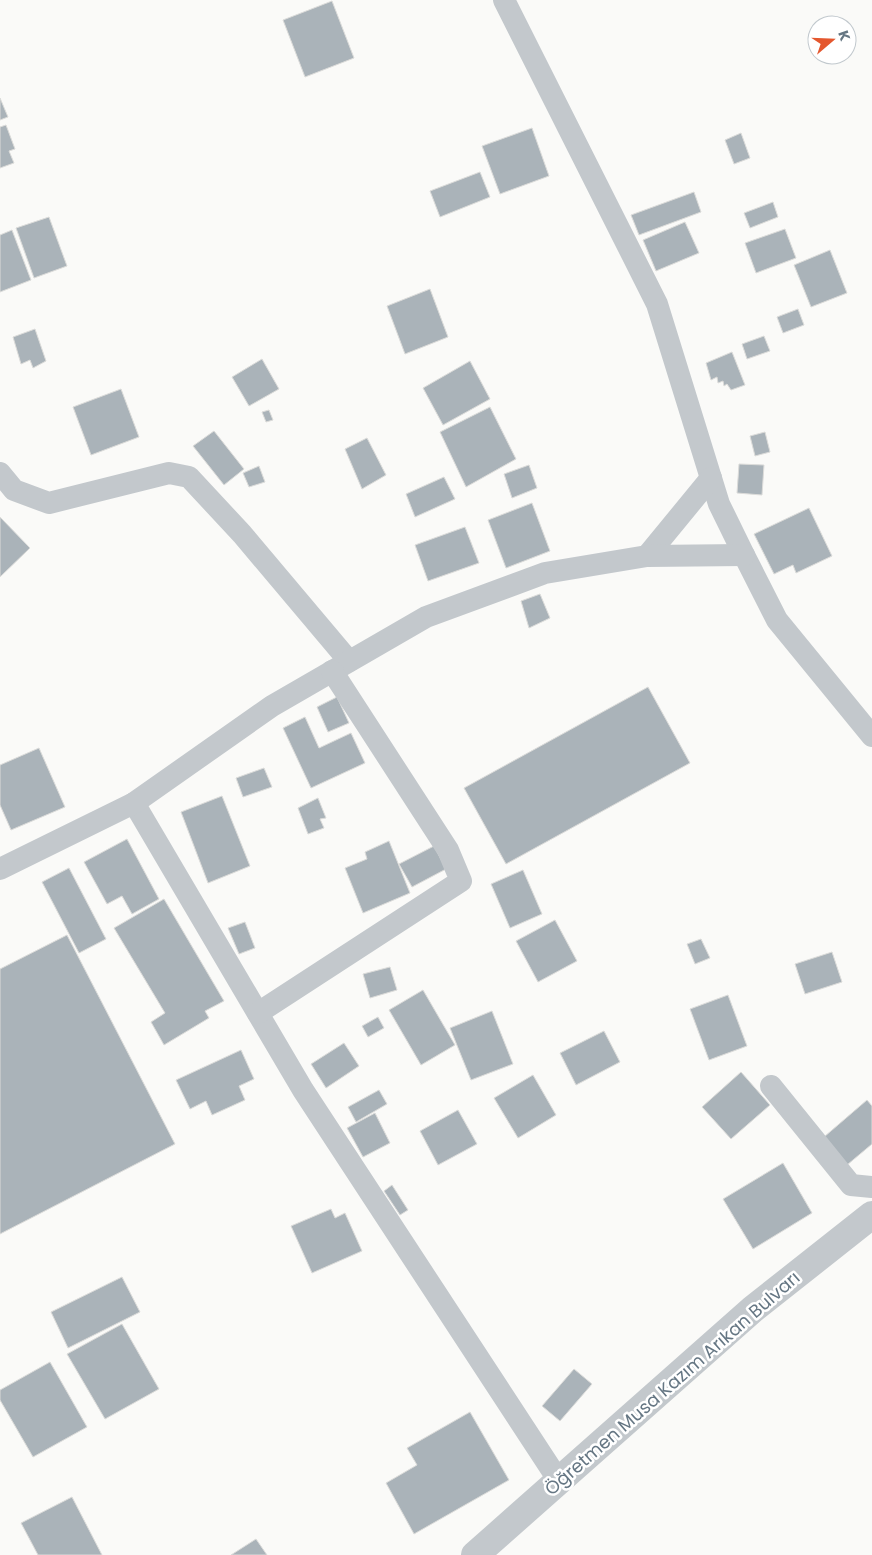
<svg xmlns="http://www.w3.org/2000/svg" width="872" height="1555" viewBox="0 0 872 1555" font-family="Poppins,sans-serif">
  <rect width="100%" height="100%" fill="#fafaf8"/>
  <g fill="#aab3b9" stroke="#dcdcda">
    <path d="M 332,1 L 354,58 L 305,77 L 283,20 Z"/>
    <path d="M 0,98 L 8,117 L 0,120 Z"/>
    <path d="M 6,125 L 15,149 L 9,151 L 14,163 L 0,168 L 0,127 Z"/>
    <path d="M 532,128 L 549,176 L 500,194 L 482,146 Z"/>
    <path d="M 741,133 L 750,158 L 734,164 L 725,140 Z"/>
    <path d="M 480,172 L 490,197 L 440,217 L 430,191 Z"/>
    <path d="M 694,192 L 701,212 L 639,235 L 631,215 Z"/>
    <path d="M 773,202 L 778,217 L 750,228 L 744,213 Z"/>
    <path d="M 49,217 L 67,266 L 34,278 L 16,228 Z"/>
    <path d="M 685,222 L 699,253 L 656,271 L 643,240 Z"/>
    <path d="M 785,229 L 796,258 L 756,273 L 745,243 Z"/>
    <path d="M 12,230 L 31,280 L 0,292 L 0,235 Z"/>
    <path d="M 830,250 L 847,293 L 811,307 L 794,265 Z"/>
    <path d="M 430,289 L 448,337 L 405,354 L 387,306 Z"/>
    <path d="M 798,309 L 804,325 L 783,333 L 777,317 Z"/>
    <path d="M 35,329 L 46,361 L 33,368 L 30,360 L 21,364 L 13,337 Z"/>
    <path d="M 764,336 L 770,351 L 747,359 L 742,344 Z"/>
    <path d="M 732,352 L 745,385 L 731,390 L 727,384 L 724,386 L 723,381 L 718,383 L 717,377 L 711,380 L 706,363 Z"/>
    <path d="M 262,359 L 279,389 L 249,406 L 232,377 Z"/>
    <path d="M 470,361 L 490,399 L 443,425 L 423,388 Z"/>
    <path d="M 121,389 L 139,437 L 91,455 L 73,407 Z"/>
    <path d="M 490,407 L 516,459 L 466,487 L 440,432 Z"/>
    <path d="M 269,410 L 273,420 L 266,422 L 262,412 Z"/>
    <path d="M 214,431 L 244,469 L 224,485 L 193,446 Z"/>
    <path d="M 765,432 L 770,452 L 755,456 L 750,436 Z"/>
    <path d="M 367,438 L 386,475 L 362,489 L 345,449 Z"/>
    <path d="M 739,464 L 764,465 L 762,495 L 737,493 Z"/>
    <path d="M 529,465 L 537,488 L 512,498 L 504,474 Z"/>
    <path d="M 259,466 L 265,482 L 249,487 L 243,473 Z"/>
    <path d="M 444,477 L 455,499 L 415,517 L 406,494 Z"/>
    <path d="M 532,503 L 550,551 L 506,568 L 488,520 Z"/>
    <path d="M 809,508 L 832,556 L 796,573 L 793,565 L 774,574 L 754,534 Z"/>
    <path d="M 0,517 L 30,548 L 0,577 Z"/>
    <path d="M 465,527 L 479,563 L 428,581 L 415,545 Z"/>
    <path d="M 540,594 L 550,618 L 529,628 L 521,601 Z"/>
    <path d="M 648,687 L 690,763 L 506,864 L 464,788 Z"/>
    <path d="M 337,697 L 349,723 L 328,732 L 317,707 Z"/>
    <path d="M 305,717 L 319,748 L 351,733 L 365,763 L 311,788 L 283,728 Z"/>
    <path d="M 39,748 L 65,807 L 11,830 L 0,805 L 0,765 Z"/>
    <path d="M 264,768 L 272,787 L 243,797 L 236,778 Z"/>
    <path d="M 222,796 L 250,866 L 208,883 L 181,812 Z"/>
    <path d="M 318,798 L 326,818 L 320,819 L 324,828 L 308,834 L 298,808 Z"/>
    <path d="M 127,839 L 159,899 L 132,914 L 122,896 L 107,904 L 84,862 Z"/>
    <path d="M 389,841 L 410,893 L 363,913 L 345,868 L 367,859 L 365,852 Z"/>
    <path d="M 434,846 L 446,869 L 412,887 L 399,864 Z"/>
    <path d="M 69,868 L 106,939 L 79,953 L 42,882 Z"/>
    <path d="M 523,870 L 542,914 L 510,928 L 491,884 Z"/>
    <path d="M 164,899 L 224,1001 L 205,1011 L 209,1018 L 164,1045 L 151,1022 L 165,1013 L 114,928 Z"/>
    <path d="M 555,920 L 577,961 L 538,982 L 516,941 Z"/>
    <path d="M 245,922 L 255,948 L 239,954 L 228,928 Z"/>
    <path d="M 67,935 L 175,1144 L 0,1234 L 0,969 Z"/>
    <path d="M 701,939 L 710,958 L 695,964 L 687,944 Z"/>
    <path d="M 832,952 L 842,982 L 805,994 L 795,964 Z"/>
    <path d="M 390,967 L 397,990 L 370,998 L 363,974 Z"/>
    <path d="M 423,990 L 455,1045 L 421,1065 L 389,1010 Z"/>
    <path d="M 728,995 L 747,1046 L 709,1060 L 690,1009 Z"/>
    <path d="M 492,1011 L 513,1064 L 471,1080 L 450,1028 Z"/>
    <path d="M 378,1017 L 384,1028 L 368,1037 L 362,1026 Z"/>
    <path d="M 604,1031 L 620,1062 L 576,1085 L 560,1053 Z"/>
    <path d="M 344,1043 L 359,1066 L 326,1088 L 311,1064 Z"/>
    <path d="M 241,1050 L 254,1079 L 239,1086 L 245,1100 L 212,1115 L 206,1101 L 190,1109 L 176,1080 Z"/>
    <path d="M 741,1072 L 770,1105 L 731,1139 L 702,1107 Z"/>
    <path d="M 533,1075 L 556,1115 L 518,1138 L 494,1098 Z"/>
    <path d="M 379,1090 L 387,1104 L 356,1122 L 348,1107 Z"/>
    <path d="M 867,1100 L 872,1106 L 872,1144 L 847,1165 L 824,1137 Z"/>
    <path d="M 458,1110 L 477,1144 L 438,1165 L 420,1131 Z"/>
    <path d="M 375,1113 L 390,1143 L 363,1157 L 347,1128 Z"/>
    <path d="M 783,1163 L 812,1213 L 753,1249 L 723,1199 Z"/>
    <path d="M 392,1185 L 408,1210 L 400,1215 L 384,1191 Z"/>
    <path d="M 331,1209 L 335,1218 L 345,1213 L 362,1251 L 312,1273 L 291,1226 Z"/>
    <path d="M 122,1277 L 140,1312 L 68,1348 L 51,1312 Z"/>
    <path d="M 122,1324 L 159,1389 L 105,1419 L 67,1354 Z"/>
    <path d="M 50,1362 L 87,1427 L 33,1457 L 0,1400 L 0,1390 Z"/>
    <path d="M 574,1369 L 592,1384 L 560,1421 L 542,1406 Z"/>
    <path d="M 470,1412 L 509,1480 L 414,1534 L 386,1483 L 417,1465 L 407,1448 Z"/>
    <path d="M 72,1497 L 102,1555 L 38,1555 L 21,1523 Z"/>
    <path d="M 256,1539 L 267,1555 L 231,1555 Z"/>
  </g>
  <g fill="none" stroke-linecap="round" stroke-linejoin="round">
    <g stroke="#c3c8cc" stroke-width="22">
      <path d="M 504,0 L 657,304 L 719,504 L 744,555 L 777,620 L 872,736"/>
      <path d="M 0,473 L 14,490 L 49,503 L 169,473 L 189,477 L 242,534 L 349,661"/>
      <path d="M 647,556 L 711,478"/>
      <path d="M 134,803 L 303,1090 L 559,1481"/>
      <path d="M 0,869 L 134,803 L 272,706 L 426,617 L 545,573 L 647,556 L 744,555"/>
      <path d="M 258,1013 L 461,881 L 448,850 L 332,671"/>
      <path d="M 771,1086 L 851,1185 L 872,1187"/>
    </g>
    <path stroke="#c3c8cc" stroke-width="28" d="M 475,1555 L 753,1309 L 872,1215"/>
  </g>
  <g text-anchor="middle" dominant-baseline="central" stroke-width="5" stroke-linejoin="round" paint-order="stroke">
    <g font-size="18" fill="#657683" stroke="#fff">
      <text transform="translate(672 1383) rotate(-41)">Öğretmen Musa Kazım Arıkan Bulvarı</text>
    </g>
  </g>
  <g transform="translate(832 40) rotate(71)"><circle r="24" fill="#ffffff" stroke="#c1c8cd"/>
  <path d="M0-4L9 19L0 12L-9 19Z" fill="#e4572e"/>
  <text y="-8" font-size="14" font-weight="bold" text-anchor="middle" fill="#657683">K</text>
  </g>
</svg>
